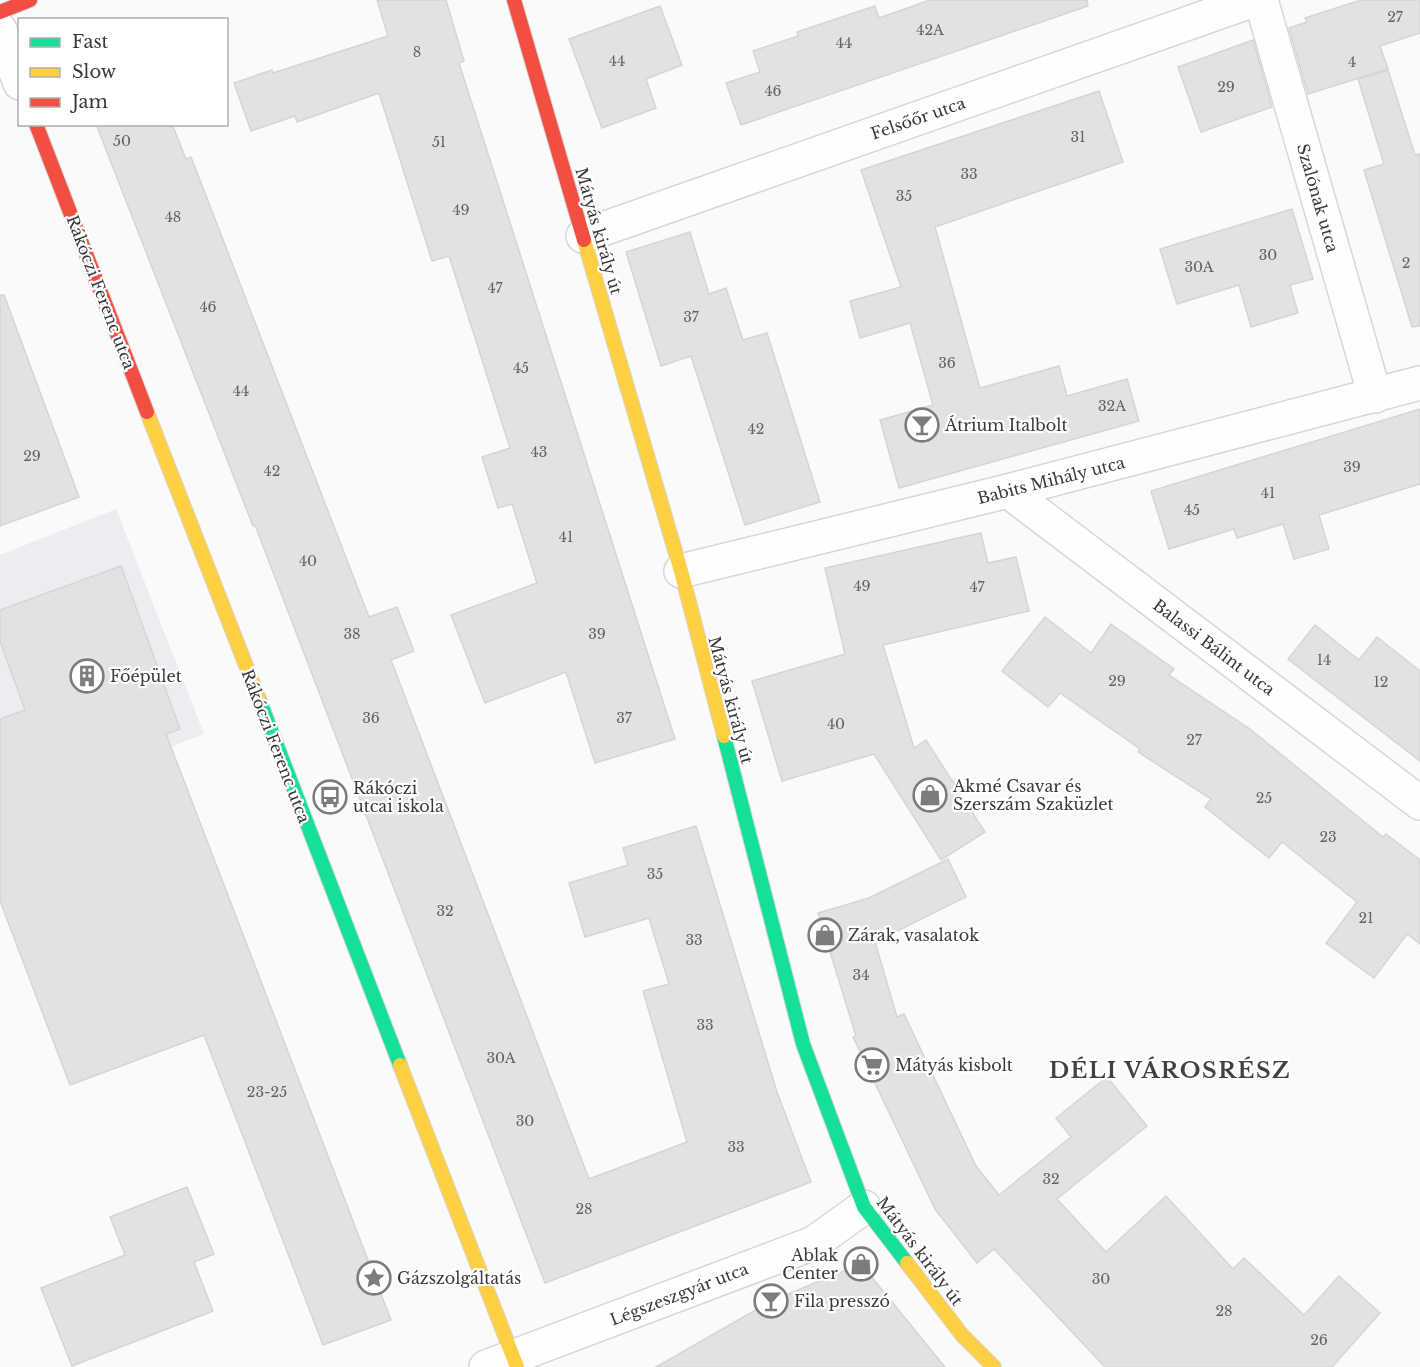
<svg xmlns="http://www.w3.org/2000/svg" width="1420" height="1367" viewBox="0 0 1420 1367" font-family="'Libre Baskerville',serif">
  <rect width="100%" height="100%" fill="#fafafb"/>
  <path fill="#ececf1" d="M 116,509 L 204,734 L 0,814 L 0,555 Z"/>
  <g fill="#e2e2e3" stroke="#d6d5d6" stroke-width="1.5">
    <path d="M 377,0 L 446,0 L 464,61 L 459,63 L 675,739 L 595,763 L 566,672 L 485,703 L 451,615 L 537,583 L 512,504 L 498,508 L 482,457 L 510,448 L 449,256 L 432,261 L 379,93 L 297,122 L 295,116 L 251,131 L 234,83 L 272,70 L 273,73 L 388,36 Z"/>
    <path d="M 930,0 L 1087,0 L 1088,6 L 741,125 L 726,83 L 760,72 L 753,51 L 798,36 L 797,32 L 875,6 L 879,18 Z"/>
    <path d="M 1361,0 L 1420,0 L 1420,33 L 1380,46 L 1388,69 L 1308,94 L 1289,28 L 1307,22 L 1305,18 Z"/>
    <path d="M 660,6 L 682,65 L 646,79 L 656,108 L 602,128 L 569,39 Z"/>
    <path d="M 1253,40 L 1272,107 L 1201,132 L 1178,67 Z"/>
    <path d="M 1388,70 L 1415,155 L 1420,154 L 1420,326 L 1412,327 L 1364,170 L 1384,164 L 1358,79 Z"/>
    <path d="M 1099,91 L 1123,162 L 935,227 L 980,388 L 1059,366 L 1067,396 L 1127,379 L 1139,421 L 899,488 L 880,420 L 933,405 L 910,323 L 860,338 L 850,301 L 901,287 L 861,170 Z"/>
    <path d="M 96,124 L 172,124 L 186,159 L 191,157 L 369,617 L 397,607 L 414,651 L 391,660 L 589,1179 L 687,1142 L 643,991 L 669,984 L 649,918 L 585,937 L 569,883 L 628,865 L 623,848 L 696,826 L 777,1092 L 811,1182 L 545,1283 L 255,525 L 253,526 Z"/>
    <path d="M 1292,209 L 1313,279 L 1290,285 L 1298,313 L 1251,327 L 1239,285 L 1177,304 L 1160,249 Z"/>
    <path d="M 690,232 L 709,294 L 726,288 L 743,340 L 767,333 L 820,502 L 745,525 L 691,356 L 661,366 L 626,252 Z"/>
    <path d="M 0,295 L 4,295 L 79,497 L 0,526 Z"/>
    <path d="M 1420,409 L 1420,484 L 1319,515 L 1329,549 L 1294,559 L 1283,524 L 1237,538 L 1234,529 L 1169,549 L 1151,491 Z"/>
    <path d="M 981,533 L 988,563 L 1016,557 L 1029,611 L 883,645 L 914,748 L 926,740 L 985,832 L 941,860 L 874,754 L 782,781 L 752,681 L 845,654 L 825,568 Z"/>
    <path d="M 121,566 L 180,729 L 166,734 L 391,1320 L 323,1345 L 204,1035 L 70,1085 L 0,901 L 0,719 L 25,710 L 0,641 L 0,610 Z"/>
    <path d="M 1045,617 L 1091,653 L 1111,624 L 1174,669 L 1169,675 L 1250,729 L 1383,837 L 1386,834 L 1420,860 L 1420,944 L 1407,934 L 1374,978 L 1326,943 L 1357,902 L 1282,842 L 1269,858 L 1205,807 L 1211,799 L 1138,752 L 1140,749 L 1060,693 L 1048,707 L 1002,671 Z"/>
    <path d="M 1315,625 L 1359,660 L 1377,637 L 1420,671 L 1420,761 L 1288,659 Z"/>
    <path d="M 948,859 L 966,897 L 875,942 L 897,1017 L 904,1014 L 976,1166 L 999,1195 L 1071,1137 L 1056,1118 L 1107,1077 L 1147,1126 L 1057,1199 L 1106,1252 L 1166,1196 L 1233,1269 L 1244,1258 L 1304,1315 L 1339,1276 L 1380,1313 L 1332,1367 L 1105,1367 L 994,1249 L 977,1263 L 935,1209 L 853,1037 L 856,1036 L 818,913 L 869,898 Z"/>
    <path d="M 187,1187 L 214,1254 L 194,1262 L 213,1311 L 72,1366 L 41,1288 L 125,1255 L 110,1217 Z"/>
    <path d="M 861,1264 L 945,1367 L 656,1367 L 771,1301 Z"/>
  </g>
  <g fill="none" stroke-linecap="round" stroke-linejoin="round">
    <g stroke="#d7d7d8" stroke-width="36">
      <g id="street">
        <path d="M 1261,0 L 1375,396"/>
        <path d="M 0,30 L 20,83"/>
        <path d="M 583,236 L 1254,0"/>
        <path d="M 1008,491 L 1420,803"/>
        <path d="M 681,571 L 1008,491 L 1420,383"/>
        <path d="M 486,1367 L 814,1243 L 864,1207"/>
      </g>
    </g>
    <g stroke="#d7d7d8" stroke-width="16">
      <g id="fast">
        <path d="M 259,699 L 400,1065"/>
        <path d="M 724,736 L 803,1044 L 864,1207 L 907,1263"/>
      </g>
    </g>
    <g stroke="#d7d7d8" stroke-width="16">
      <g id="slow">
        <path d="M 584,240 L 681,571 L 724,736"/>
        <path d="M 147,412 L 259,699"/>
        <path d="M 400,1065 L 517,1367"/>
        <path d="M 907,1263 L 962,1335 L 994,1367"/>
      </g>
    </g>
    <g stroke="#d7d7d8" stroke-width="16">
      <g id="jam">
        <path d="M 514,0 L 584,240"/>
        <path d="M 0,12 L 30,0"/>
        <path d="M 36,124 L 147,412"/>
      </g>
    </g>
    <use href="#street" stroke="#fefefe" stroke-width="33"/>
    <use href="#fast" stroke="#16e098" stroke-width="14"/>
    <use href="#slow" stroke="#ffcf43" stroke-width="14"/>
    <use href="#jam" stroke="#f24e42" stroke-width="14"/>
  </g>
  <defs>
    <g id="bar-ring" transform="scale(1.725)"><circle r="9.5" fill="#fff" stroke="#7c7c7c" stroke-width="1.5"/><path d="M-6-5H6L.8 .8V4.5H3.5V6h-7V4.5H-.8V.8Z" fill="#7c7c7c"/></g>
    <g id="building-ring" transform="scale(1.725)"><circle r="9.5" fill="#fff" stroke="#7c7c7c" stroke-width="1.5"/><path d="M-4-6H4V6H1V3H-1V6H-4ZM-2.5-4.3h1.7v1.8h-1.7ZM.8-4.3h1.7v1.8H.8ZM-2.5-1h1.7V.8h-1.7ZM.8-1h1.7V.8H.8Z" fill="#7c7c7c"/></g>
    <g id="shop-ring" transform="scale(1.725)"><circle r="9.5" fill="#fff" stroke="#7c7c7c" stroke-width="1.5"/><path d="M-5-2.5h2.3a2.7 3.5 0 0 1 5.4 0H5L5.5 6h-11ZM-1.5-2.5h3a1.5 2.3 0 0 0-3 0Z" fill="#7c7c7c"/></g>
    <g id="bus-ring" transform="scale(1.725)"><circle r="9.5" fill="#fff" stroke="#7c7c7c" stroke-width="1.5"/><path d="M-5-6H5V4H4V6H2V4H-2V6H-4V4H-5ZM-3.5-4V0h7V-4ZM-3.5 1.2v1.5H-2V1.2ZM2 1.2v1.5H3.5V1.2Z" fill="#7c7c7c"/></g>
    <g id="supermarket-ring" transform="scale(1.725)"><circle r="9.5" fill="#fff" stroke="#7c7c7c" stroke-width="1.5"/><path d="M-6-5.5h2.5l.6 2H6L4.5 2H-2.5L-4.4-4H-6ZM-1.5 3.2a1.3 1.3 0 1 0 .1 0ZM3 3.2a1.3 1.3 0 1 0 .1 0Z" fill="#7c7c7c"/></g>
    <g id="sight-ring" transform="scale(1.725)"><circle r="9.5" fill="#fff" stroke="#7c7c7c" stroke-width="1.5"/><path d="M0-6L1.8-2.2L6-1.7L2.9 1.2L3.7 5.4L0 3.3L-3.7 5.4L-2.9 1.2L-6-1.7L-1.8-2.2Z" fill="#7c7c7c"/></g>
  </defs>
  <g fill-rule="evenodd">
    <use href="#bar-ring" x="922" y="425"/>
    <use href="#building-ring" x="87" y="676"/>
    <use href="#shop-ring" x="930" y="795"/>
    <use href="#bus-ring" x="330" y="797"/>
    <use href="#shop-ring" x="825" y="935"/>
    <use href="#supermarket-ring" x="872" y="1065"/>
    <use href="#shop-ring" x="861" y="1264"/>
    <use href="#sight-ring" x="374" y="1278"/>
    <use href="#bar-ring" x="771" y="1301"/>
  </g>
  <g text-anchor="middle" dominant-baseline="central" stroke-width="4.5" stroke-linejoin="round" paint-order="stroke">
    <g font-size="14" fill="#626263">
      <text x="1395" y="17">27</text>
      <text x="930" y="30">42A</text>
      <text x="844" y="43">44</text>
      <text x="417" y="52">8</text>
      <text x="617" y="61">44</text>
      <text x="1352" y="62">4</text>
      <text x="1226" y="87">29</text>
      <text x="773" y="91">46</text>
      <text x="1078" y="137">31</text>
      <text x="122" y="141">50</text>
      <text x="439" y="142">51</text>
      <text x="969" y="174">33</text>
      <text x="904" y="196">35</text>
      <text x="461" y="210">49</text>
      <text x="173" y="217">48</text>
      <text x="1268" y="255">30</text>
      <text x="1406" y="263">2</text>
      <text x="1199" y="267">30A</text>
      <text x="495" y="288">47</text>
      <text x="208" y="307">46</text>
      <text x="691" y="317">37</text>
      <text x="947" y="363">36</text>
      <text x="521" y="368">45</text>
      <text x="241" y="391">44</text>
      <text x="1112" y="406">32A</text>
      <text x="756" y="429">42</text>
      <text x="539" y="452">43</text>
      <text x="32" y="456">29</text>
      <text x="1352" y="467">39</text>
      <text x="272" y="471">42</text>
      <text x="1268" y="493">41</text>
      <text x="1192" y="510">45</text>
      <text x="566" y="537">41</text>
      <text x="308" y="561">40</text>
      <text x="862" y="586">49</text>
      <text x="977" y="587">47</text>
      <text x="352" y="634">38</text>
      <text x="597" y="634">39</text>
      <text x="1324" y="660">14</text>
      <text x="1117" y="681">29</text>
      <text x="1381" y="682">12</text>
      <text x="371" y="718">36</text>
      <text x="624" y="718">37</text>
      <text x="836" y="724">40</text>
      <text x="1194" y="740">27</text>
      <text x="1264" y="798">25</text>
      <text x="1328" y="837">23</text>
      <text x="655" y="874">35</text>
      <text x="445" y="911">32</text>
      <text x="1366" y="918">21</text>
      <text x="694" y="940">33</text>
      <text x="861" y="975">34</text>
      <text x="705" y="1025">33</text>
      <text x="501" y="1058">30A</text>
      <text x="267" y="1092">23-25</text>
      <text x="525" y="1121">30</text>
      <text x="736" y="1147">33</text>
      <text x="1051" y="1179">32</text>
      <text x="584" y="1209">28</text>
      <text x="1101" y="1279">30</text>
      <text x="1224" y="1311">28</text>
      <text x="1319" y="1340">26</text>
    </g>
    <g font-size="16" fill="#383838" stroke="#fff">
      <text transform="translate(918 118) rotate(-19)">Felsőőr utca</text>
      <text transform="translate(1318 198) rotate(74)">Szalónak utca</text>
      <text transform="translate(599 231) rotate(74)">Mátyás király út</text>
      <text transform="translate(101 292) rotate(69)">Rákóczi Ferenc utca</text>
      <text transform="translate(1051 480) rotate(-14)">Babits Mihály utca</text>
      <text transform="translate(1214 647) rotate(37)">Balassi Bálint utca</text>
      <text transform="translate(731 700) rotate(75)">Mátyás király út</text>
      <text transform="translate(276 746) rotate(69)">Rákóczi Ferenc utca</text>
      <text transform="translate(920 1251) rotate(53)">Mátyás király út</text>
      <text transform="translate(679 1294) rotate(-21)">Légszeszgyár utca</text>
    </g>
    <g font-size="16" fill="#383838" stroke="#fff" text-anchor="start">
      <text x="945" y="425">Átrium Italbolt</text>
      <text x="110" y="676">Főépület</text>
      <text x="953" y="786">Akmé Csavar és<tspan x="953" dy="18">Szerszám Szaküzlet</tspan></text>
      <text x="353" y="788">Rákóczi<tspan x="353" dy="18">utcai iskola</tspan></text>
      <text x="848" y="935">Zárak, vasalatok</text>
      <text x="895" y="1065">Mátyás kisbolt</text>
      <text x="838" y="1255" text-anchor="end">Ablak<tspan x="838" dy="18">Center</tspan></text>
      <text x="397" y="1278">Gázszolgáltatás</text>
      <text x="794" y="1301">Fila presszó</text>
    </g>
    <g font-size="22" font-weight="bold" letter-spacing="1.5" fill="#424243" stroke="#fff">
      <text x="1170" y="1070">DÉLI VÁROSRÉSZ</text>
    </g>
  </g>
  <rect x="18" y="18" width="210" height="108" fill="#ffffff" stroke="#afafaf" stroke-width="1.5"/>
  <rect x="30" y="38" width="30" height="9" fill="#16e098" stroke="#afafaf" stroke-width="1.5"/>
  <text x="72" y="48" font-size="18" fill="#383838">Fast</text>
  <rect x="30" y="68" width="30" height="9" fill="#ffcf43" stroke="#afafaf" stroke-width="1.5"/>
  <text x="72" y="78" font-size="18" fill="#383838">Slow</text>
  <rect x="30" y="98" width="30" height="9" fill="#f24e42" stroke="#afafaf" stroke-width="1.5"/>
  <text x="72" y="108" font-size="18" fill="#383838">Jam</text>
</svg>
